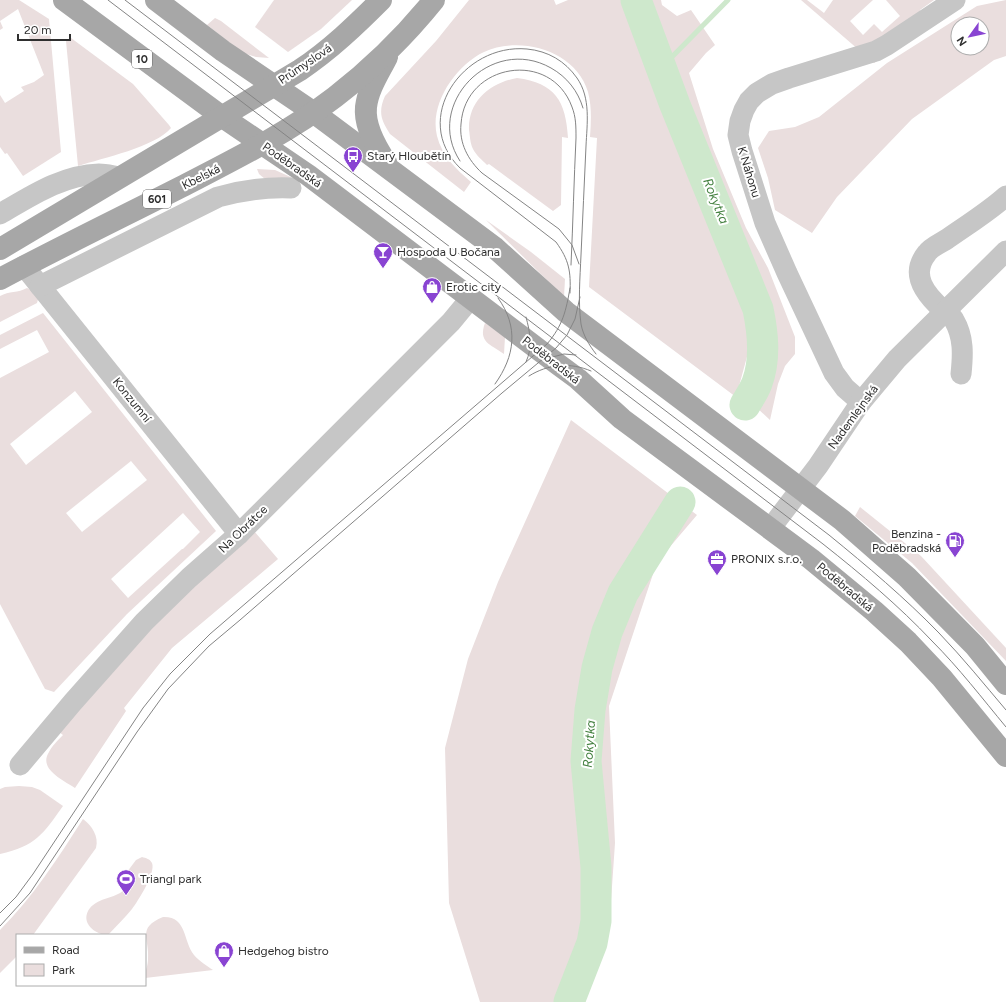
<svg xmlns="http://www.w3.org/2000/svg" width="1006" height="1002" viewBox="0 0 1006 1002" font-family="Figtree,sans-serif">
  <rect width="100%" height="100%" fill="#fff"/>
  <g fill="#eadede" fill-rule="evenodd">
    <path d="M 0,0 L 19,0 L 49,19 L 61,152 L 23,176 L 7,153 L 5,154 L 0,147 L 0,95 L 5,103 L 24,91 L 21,87 L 34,82 L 44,75 L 18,9 L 0,21 L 3,28 L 0,30 Z"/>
    <path d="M 274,0 L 352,0 L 321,29 L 288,52 L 255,27 Z"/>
    <path d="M 469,0 L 554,0 L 556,5 L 568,0 L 630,0 L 647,52 L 745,302 L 751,342 L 736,397 L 589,287 L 597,138 L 590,137 C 591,122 592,107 588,92 C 576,51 521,35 484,52 C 456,65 429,104 437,136 C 442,156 456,169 471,182 L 464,192 L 390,134 C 381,120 378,112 385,96 L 436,41 Z"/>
    <path d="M 644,0 L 661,0 L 662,5 L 677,16 L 691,10 L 715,45 L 706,53 L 689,73 L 713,149 L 746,228 L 768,268 L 795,337 L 795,354 L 785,366 L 778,384 L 770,420 L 755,406 L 769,377 L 769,336 L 760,288 L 734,229 L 673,81 Z"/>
    <path d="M 801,0 L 807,0 L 824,13 L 833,0 L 873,0 L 850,21 L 863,35 L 874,24 L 882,32 L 900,16 L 886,0 L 934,0 L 920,10 L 928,28 L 874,63 Z"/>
    <path d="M 1006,0 L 1006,56 L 994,60 L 912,119 L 837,197 L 812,233 L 775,210 L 768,178 L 758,148 L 769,131 L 795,127 L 819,117 L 887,63 L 977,6 ZM 958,24 L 982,24 L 982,48 L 958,48 Z"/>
    <path d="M 215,18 L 221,21 L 269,58 L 256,57 L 243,53 L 207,25 Z"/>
    <path d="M 71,38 L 133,84 L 169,125 L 171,128 C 155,147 103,158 78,166 L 66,41 Z"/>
    <path d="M 517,78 C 555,83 566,101 568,138 L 562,137 L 561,205 L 553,211 L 489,164 L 487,165 C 482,160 476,155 473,149 C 470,143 470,136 469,130 C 468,101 490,83 517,78 Z"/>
    <path d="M 257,169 L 275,170 L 295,179 L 265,179 L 259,174 Z"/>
    <path d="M 486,220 L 531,252 L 565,279 L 564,297 Z"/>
    <path d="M 27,288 L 35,292 L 39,296 L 37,303 L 0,322 L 0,296 C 9,291 18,293 27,288 Z"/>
    <path d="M 43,313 L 216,531 L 127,614 L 54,692 L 45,689 L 0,604 L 0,378 L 49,352 L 37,330 L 0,349 L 0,335 ZM 75,391 L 92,412 L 26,465 L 10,444 ZM 131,461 L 147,480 L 82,532 L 66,513 ZM 183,513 L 200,532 L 183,549 L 182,549 L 128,598 L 111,579 Z"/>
    <path d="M 485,323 L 505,337 L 504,354 C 490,344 478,342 485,323 Z"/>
    <path d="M 571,420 L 697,515 L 657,562 L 609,706 L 615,843 L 609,930 L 583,1002 L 480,1002 L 449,903 L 445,748 L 468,659 L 498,582 Z"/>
    <path d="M 860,507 L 921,556 L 1006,648 L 1006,661 L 912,563 L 855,516 Z"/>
    <path d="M 254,531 L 278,559 L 172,648 L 124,708 L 126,711 L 75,788 C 63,780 38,769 49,752 C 52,746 58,740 63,735 L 59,732 L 148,629 Z"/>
    <path d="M 19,786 L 32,787 L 40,790 L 63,806 C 43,834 36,846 0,854 L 0,789 L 5,787 Z"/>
    <path d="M 83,819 C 92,826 99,836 96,848 L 33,935 L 17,935 L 17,956 L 0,973 L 0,930 C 33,897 58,858 83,819 Z"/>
    <path d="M 142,857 C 146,858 150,859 152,863 C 156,873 138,901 132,909 C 125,918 116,926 108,935 C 95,935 79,922 90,908 C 100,897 114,899 124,890 L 127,872 L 136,860 Z"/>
    <path d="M 163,917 C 187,916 183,941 194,955 C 199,961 207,966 213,970 L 145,978 C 145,971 148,966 148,959 C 150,939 136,928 163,917 Z"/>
  </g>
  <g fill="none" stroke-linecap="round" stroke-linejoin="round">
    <path stroke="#cee8cc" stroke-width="5" d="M 662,67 L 728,0"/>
    <g stroke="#cee8cc" stroke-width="31">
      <path d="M 636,0 L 675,105 L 758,309 C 763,333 766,359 757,383 C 754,391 749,398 745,405"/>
      <path d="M 569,1002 L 592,943 L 596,921 L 596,867 L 586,761 L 590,710 L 597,668 L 607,632 L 623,593 L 680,502"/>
    </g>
    <g stroke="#c6c6c6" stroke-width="21">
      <path d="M 0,214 C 31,196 62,175 99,174 C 106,174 113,176 120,177"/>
      <path d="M 24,266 L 239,534"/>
      <path d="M 40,286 L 218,197 C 243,190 266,187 291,188"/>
      <path d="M 961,374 C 963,355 964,337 954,320 C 952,316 946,314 943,310 C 926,295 909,275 927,253 C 931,247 941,243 947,239 C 967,225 988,212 1006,196"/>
      <path d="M 861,402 L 845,388 L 834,373 L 787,273 L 765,223 L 742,151 L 738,135 L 740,121 L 744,110 L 749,101 L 757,93 L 772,84 L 789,78 L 876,51 L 887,45 L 955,0"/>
      <path d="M 770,529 L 818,466 L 861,402 L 897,359 L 1006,251"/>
      <path d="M 20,765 L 73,702 L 144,622 L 189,578 L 239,534 L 451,322 L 470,299"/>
    </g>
    <g stroke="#a7a7a7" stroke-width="22">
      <path d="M 64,0 L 221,116 L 308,175 L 559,365 L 578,379 L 622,419 L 811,559 L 874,611 L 908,642 L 942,678 L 1006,756"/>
      <path d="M 156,0 L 223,51 L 313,112 L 494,247 L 566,312 L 842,520 L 907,577 L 975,646 L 1006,684"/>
      <path d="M 386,162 C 376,147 364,126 366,107 C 368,89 379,73 387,57"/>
      <path d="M 0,249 L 300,70 C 330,50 356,25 381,0"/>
      <path d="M 0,279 C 60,247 120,218 181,187 C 233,160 288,133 335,97 C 371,69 405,36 434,0"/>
    </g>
    <g stroke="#848484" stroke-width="1">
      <path d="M 108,0 L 823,544 C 861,574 899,606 932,641 C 959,668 982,698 1006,727"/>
      <path d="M 125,0 L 829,535 C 867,566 905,598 939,633 C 963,658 984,684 1006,710"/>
      <path d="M 460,161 C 423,105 491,34 551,68 C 567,77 578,91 583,108"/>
      <path d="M 571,265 C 573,222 574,180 576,138 C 576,127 576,117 572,107 C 551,49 465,63 461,124 C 459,143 468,160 482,173 L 559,229 L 572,245 L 579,264"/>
      <path d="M 570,293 C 571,271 569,260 556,242 L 460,168 C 410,119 463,43 527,49 C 548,51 565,61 577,78 C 591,98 587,124 586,146 C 584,182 583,219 581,255 C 580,278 578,302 581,324 C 583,335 589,345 596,354"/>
      <path d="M 526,317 C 530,332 533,347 526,362"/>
      <path d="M 545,359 L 564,354 L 576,355"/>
      <path d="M 529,376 C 548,364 570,362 591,371"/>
      <path d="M 495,384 C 515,356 519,327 498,298"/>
      <path d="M 0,913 L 16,897 L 33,874 L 143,708 L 170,674 L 210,634 L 547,344 C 563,325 566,311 570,288"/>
      <path d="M 0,926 L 30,893 L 137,732 L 168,689 L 209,646 L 240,620 L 502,393 L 556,348 L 567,335 L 575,319 L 580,297"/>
    </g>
  </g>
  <defs>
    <g id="bus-pin" transform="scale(1)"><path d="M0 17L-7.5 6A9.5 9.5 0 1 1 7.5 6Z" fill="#8944d2" stroke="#fff"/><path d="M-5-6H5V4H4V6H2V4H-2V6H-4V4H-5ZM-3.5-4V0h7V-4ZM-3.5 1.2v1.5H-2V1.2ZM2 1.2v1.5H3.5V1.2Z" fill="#fff"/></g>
    <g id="bar-pin" transform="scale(1)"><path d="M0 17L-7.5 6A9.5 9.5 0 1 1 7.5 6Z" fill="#8944d2" stroke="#fff"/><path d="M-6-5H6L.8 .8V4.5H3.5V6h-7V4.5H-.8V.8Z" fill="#fff"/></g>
    <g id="shop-pin" transform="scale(1)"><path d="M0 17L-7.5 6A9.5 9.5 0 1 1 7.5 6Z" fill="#8944d2" stroke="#fff"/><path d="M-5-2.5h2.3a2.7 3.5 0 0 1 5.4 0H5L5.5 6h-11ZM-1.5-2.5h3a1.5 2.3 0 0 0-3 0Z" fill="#fff"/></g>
    <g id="fuel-pin" transform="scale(1)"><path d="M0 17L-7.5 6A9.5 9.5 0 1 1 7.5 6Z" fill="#8944d2" stroke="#fff"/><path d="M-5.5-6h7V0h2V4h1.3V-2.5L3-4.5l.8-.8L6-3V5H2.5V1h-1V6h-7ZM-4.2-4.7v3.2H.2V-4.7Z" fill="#fff"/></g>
    <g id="office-pin" transform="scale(1)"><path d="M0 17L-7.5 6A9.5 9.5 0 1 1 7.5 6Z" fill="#8944d2" stroke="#fff"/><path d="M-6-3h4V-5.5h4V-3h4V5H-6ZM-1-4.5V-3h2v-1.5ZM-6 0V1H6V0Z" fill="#fff"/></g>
    <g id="stadium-pin" transform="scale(1)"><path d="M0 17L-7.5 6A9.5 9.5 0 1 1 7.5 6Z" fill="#8944d2" stroke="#fff"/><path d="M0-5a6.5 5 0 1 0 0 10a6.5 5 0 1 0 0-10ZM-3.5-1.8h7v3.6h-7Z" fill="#fff"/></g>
  </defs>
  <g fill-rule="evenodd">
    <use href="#bus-pin" x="353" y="156"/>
    <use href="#bar-pin" x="383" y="252"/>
    <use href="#shop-pin" x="432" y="287"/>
    <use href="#fuel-pin" x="955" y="541"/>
    <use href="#office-pin" x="717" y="559"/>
    <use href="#stadium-pin" x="126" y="879"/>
    <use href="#shop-pin" x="224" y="951"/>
  </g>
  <g text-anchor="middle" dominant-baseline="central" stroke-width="4" stroke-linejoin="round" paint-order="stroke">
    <g fill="#fff" stroke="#6d6d6d" stroke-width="1">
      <rect x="132" y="50" width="20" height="18" rx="3"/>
      <rect x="143" y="190" width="28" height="18" rx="3"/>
    </g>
    <g font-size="11" font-weight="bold" fill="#2f2f2f">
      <text x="142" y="59">10</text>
      <text x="157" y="199">601</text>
    </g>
    <g font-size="12" fill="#2f2f2f" stroke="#fff">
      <text transform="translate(305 64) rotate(-34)">Průmyslová</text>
      <text transform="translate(292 165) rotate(35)">Poděbradská</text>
      <text transform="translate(749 172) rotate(73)">K Náhonu</text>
      <text transform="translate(201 177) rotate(-27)">Kbelská</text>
      <text transform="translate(551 360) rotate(38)">Poděbradská</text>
      <text transform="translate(132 400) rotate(51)">Konzumní</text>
      <text transform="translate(853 417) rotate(-54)">Nademlejnská</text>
      <text transform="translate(243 529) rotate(-44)">Na Obrátce</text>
      <text transform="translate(845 587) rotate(40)">Poděbradská</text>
    </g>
    <g font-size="12" fill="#2f2f2f" stroke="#fff" text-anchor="start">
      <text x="367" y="156">Starý Hloubětín</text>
      <text x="397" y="252">Hospoda U Bočana</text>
      <text x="446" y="287">Erotic city</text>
      <text x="941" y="534" text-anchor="end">Benzina -<tspan x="941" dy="14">Poděbradská</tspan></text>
      <text x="731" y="559">PRONIX s.r.o.</text>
      <text x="140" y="879">Triangl park</text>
      <text x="238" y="951">Hedgehog bistro</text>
    </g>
    <g font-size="13" font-style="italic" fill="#468242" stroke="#fff">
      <text transform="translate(716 201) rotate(68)">Rokytka</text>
      <text transform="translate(589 744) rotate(-86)">Rokytka</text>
    </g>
  </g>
  <rect x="16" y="934" width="130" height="52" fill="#ffffff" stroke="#acacac"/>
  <rect x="24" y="947" width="20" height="6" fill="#a7a7a7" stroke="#acacac"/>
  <text x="52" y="954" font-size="12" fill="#2f2f2f">Road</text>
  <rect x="24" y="964" width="20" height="12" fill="#eadede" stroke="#acacac"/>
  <text x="52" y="974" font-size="12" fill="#2f2f2f">Park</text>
  <g transform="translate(970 36) rotate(237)"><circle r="19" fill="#ffffff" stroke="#acacac"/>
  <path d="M0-3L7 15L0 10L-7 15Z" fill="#8944d2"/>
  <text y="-6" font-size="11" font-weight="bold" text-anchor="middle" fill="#2f2f2f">N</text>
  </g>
  <path d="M18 34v6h52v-6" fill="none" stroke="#2f2f2f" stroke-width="2"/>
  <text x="24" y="34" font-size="12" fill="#2f2f2f" stroke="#ffffff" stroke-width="3" paint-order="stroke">20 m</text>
</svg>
